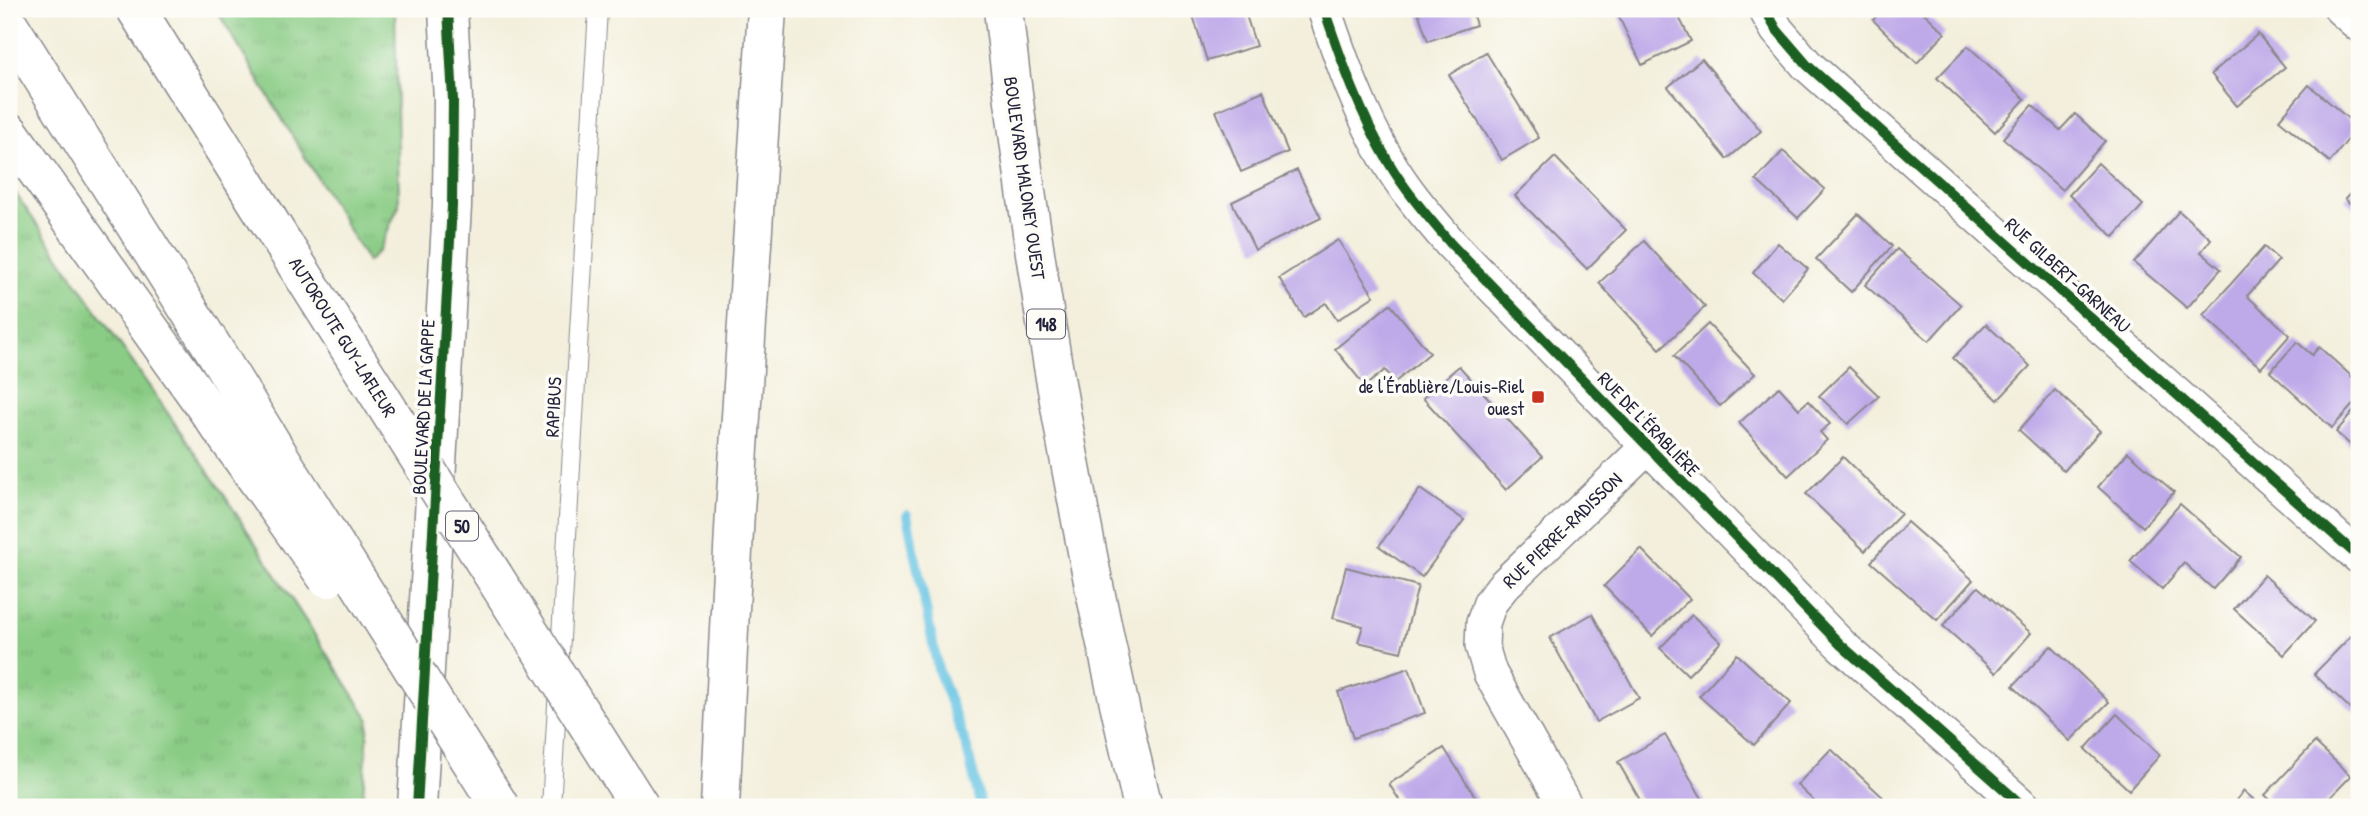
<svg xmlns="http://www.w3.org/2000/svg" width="2368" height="816" viewBox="0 0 2368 816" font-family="'Patrick Hand',sans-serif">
  <defs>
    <pattern id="grass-tufts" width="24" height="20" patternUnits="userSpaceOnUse" patternTransform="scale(1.75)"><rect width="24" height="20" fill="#8acc85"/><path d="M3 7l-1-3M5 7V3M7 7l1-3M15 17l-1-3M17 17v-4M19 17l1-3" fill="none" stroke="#77af74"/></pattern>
  </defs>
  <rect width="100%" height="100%" fill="#fdfcf7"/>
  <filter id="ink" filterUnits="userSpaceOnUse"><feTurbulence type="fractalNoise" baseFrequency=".0143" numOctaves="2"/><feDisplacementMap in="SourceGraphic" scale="14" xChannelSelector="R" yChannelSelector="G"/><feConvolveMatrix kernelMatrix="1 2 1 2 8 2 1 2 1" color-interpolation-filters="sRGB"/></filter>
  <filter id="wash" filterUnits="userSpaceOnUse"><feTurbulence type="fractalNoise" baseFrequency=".00686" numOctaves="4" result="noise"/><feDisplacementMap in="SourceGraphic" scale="28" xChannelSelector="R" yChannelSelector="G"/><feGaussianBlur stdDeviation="1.57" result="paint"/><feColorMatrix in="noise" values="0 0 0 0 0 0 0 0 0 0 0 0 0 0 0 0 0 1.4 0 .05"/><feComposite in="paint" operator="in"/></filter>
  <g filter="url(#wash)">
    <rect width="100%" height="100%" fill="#f3efdc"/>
    <g fill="url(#grass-tufts)" stroke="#567760" stroke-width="2">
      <path d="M 216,9 L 395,9 L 399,205 L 379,251 L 368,262 Z"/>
      <path d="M 9,184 L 221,490 L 369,719 L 362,807 L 9,807 Z"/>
    </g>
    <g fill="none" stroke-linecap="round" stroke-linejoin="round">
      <path stroke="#65c3e3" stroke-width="10" d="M 907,515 L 938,669 L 967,748 L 981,807"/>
    </g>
    <g id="blocks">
      <g fill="#bfaae9">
        <path d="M 1191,9 L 1244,9 L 1256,46 L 1207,61 Z"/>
        <path d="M 1417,9 L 1471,9 L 1476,25 L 1428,41 Z"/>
        <path d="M 1615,9 L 1675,9 L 1691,41 L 1642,65 Z"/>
        <path d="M 1883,9 L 1920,9 L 1945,33 L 1917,63 L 1873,20 Z"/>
        <path d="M 2258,34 L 2285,67 L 2237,106 L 2211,74 Z"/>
        <path d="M 1968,46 L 2025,99 L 1995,132 L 1937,78 Z"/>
        <path d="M 1486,52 L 1539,138 L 1502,160 L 1449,75 Z"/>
        <path d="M 1702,59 L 1761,131 L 1727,159 L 1668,87 Z"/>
        <path d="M 2309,85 L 2358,127 L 2330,162 L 2279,120 Z"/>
        <path d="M 1263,91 L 1288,152 L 1241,172 L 1216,111 Z"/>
        <path d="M 2032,105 L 2060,130 L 2075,114 L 2105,141 L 2062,190 L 2003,138 Z"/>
        <path d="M 1783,151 L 1825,189 L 1798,218 L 1756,180 Z"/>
        <path d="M 1555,157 L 1626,230 L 1587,269 L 1515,196 Z"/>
        <path d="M 2098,163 L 2143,205 L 2114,237 L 2069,195 Z"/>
        <path d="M 1297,170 L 1321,218 L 1255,250 L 1232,202 Z"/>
        <path d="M 2359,184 L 2359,212 L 2345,199 Z"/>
        <path d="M 2179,211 L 2211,239 L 2201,252 L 2221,269 L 2187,308 L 2134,263 Z"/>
        <path d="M 1858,214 L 1892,246 L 1851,292 L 1816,259 Z"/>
        <path d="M 1338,240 L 1374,296 L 1337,320 L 1326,303 L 1304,317 L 1279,278 Z"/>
        <path d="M 1644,241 L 1705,307 L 1660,349 L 1599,283 Z"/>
        <path d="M 1778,243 L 1808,269 L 1782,299 L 1753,273 Z"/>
        <path d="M 2264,247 L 2279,260 L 2247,296 L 2290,335 L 2261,368 L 2203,315 Z"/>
        <path d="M 1897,249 L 1961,305 L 1929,341 L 1865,285 Z"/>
        <path d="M 1390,304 L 1430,353 L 1395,382 L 1385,370 L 1365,386 L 1335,349 Z"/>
        <path d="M 1708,324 L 1755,374 L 1720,406 L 1674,356 Z"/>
        <path d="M 1986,324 L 2030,366 L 1998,400 L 1953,358 Z"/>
        <path d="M 2297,342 L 2312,355 L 2319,347 L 2359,383 L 2359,398 L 2332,428 L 2270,372 Z"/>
        <path d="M 1459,366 L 1542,457 L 1506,490 L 1423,398 Z"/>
        <path d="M 1849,367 L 1879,396 L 1848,424 L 1819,396 Z"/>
        <path d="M 1779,387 L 1799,409 L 1808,401 L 1830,424 L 1820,432 L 1827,440 L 1788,476 L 1739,423 Z"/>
        <path d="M 2055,390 L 2100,431 L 2064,471 L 2019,430 Z"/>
        <path d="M 2359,405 L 2359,462 L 2352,456 L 2356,450 L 2336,432 Z"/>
        <path d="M 2128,452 L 2174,492 L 2143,527 L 2098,487 Z"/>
        <path d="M 1843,457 L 1901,514 L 1865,551 L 1806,494 Z"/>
        <path d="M 1420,489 L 1464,520 L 1422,577 L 1379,546 Z"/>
        <path d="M 2180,504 L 2241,557 L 2213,589 L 2184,563 L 2162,589 L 2130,561 Z"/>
        <path d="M 1907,522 L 1973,580 L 1937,620 L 1871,562 Z"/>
        <path d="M 1641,549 L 1690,599 L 1652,636 L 1604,586 Z"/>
        <path d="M 1346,567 L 1418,586 L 1401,652 L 1358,642 L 1363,626 L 1333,618 Z"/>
        <path d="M 2264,575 L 2315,621 L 2284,655 L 2234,609 Z"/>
        <path d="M 1978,587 L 2031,633 L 1996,673 L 1943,626 Z"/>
        <path d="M 1592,614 L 1639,698 L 1596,722 L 1550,638 Z"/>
        <path d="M 1692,615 L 1721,642 L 1688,675 L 1660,648 Z"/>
        <path d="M 2352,635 L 2359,642 L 2359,717 L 2314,674 Z"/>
        <path d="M 2051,646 L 2109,702 L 2070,741 L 2013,686 Z"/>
        <path d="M 1737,654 L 1791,703 L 1754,745 L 1699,696 Z"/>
        <path d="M 1409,668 L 1425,713 L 1353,738 L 1338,692 Z"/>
        <path d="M 2117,714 L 2160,755 L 2129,790 L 2085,749 Z"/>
        <path d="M 1665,735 L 1707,807 L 1644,807 L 1618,762 Z"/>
        <path d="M 2315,742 L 2351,776 L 2321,807 L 2278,807 L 2265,795 Z"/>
        <path d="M 1444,748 L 1479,803 L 1472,807 L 1404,807 L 1389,784 Z"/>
        <path d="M 1831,749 L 1886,800 L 1879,807 L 1820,807 L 1797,785 Z"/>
        <path d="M 2244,791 L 2262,807 L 2230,807 Z"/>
      </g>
    </g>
  </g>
  <g filter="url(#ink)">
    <use href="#blocks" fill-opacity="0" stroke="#8a888c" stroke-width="2"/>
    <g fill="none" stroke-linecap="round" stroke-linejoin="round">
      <g stroke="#8a888c" stroke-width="20">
        <path id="service" d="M 551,807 L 598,9"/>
      </g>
      <g stroke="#8a888c" stroke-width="36">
        <g id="minor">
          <path d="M 1324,9 C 1342,62 1360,114 1389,163 C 1406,192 1429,218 1451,244 L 1841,645 L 2024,807"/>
          <path d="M 1765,9 L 1777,30 L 1807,65 L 2359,557"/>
          <path d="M 2341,9 L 2359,25"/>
          <path d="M 1566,807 L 1490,673 L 1482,646 L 1483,623 L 1490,603 L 1503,586 L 1647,447"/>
        </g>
      </g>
      <g stroke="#8a888c" stroke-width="41">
        <path id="tertiary" d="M 417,807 L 452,206 L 453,100 L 448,9"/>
      </g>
      <g stroke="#8a888c" stroke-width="41">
        <g id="motorway">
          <path d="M 136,9 L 284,245"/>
          <path d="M 1003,9 C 1033,278 1080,544 1143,807"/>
          <path d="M 9,25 L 218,356 L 289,472"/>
          <path d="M 9,132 L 264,489"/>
          <path d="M 720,807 L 735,511 L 767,9"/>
        </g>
      </g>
      <use href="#service" stroke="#fff" stroke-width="18"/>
      <use href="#minor" stroke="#fff" stroke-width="33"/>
      <use href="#tertiary" stroke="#fff" stroke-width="38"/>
      <use href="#motorway" stroke="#fff" stroke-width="38"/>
      <g stroke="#8a888c" stroke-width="41" stroke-linecap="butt">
        <g id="motorway-bridge">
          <path d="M 284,245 L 640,807"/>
          <path d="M 289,472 L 500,807"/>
          <path d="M 264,489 L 327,578"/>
        </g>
      </g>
      <use href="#motorway-bridge" stroke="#fff" stroke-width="38"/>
      <g stroke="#fdfcf7" stroke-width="15">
        <g id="cycleway">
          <path d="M 1324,9 C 1342,62 1360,114 1389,163 C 1406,192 1429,218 1451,244 L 1841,645 L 2024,807"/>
          <path d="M 1765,9 L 1777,30 L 1807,65 L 2359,557"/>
          <path d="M 417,807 L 452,206 L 453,100 L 448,9"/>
        </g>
      </g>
      <use href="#cycleway" stroke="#1b5e20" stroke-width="10"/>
    </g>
  </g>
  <rect fill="#c8321e" stroke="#fdfcf7" stroke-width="2.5" x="1531" y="390" width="14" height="14" rx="3.5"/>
  <g text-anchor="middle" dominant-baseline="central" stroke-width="7" stroke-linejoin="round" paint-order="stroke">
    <g fill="#fdfcf7" stroke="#646373" stroke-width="2">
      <rect x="1027" y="309.5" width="38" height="29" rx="5"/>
      <rect x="446" y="511.5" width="32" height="29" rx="5"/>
    </g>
    <g font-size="18" font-weight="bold" fill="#22223b">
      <text x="1046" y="324">148</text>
      <text x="462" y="526">50</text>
    </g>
    <g font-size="19" fill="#22223b" stroke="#fdfcf7">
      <text transform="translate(1025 178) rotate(82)">BOULEVARD MALONEY OUEST</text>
      <text transform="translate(2068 275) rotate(42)">RUE GILBERT-GARNEAU</text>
      <text transform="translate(343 337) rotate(58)">AUTOROUTE GUY-LAFLEUR</text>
      <text transform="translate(423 407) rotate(-87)">BOULEVARD DE LA GAPPE</text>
      <text transform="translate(553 407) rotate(-87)">RAPIBUS</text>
      <text transform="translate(1649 424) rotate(46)">RUE DE L'ÉRABLIÈRE</text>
      <text transform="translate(1562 530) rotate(-44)">RUE PIERRE-RADISSON</text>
    </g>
    <g font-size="19" fill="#22223b" stroke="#fdfcf7" text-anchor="end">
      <text x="1524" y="386">de l'Érablière/Louis-Riel<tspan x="1524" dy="22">ouest</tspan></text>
    </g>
  </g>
  <rect width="2368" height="816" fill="none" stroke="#fdfcf7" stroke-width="35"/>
</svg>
